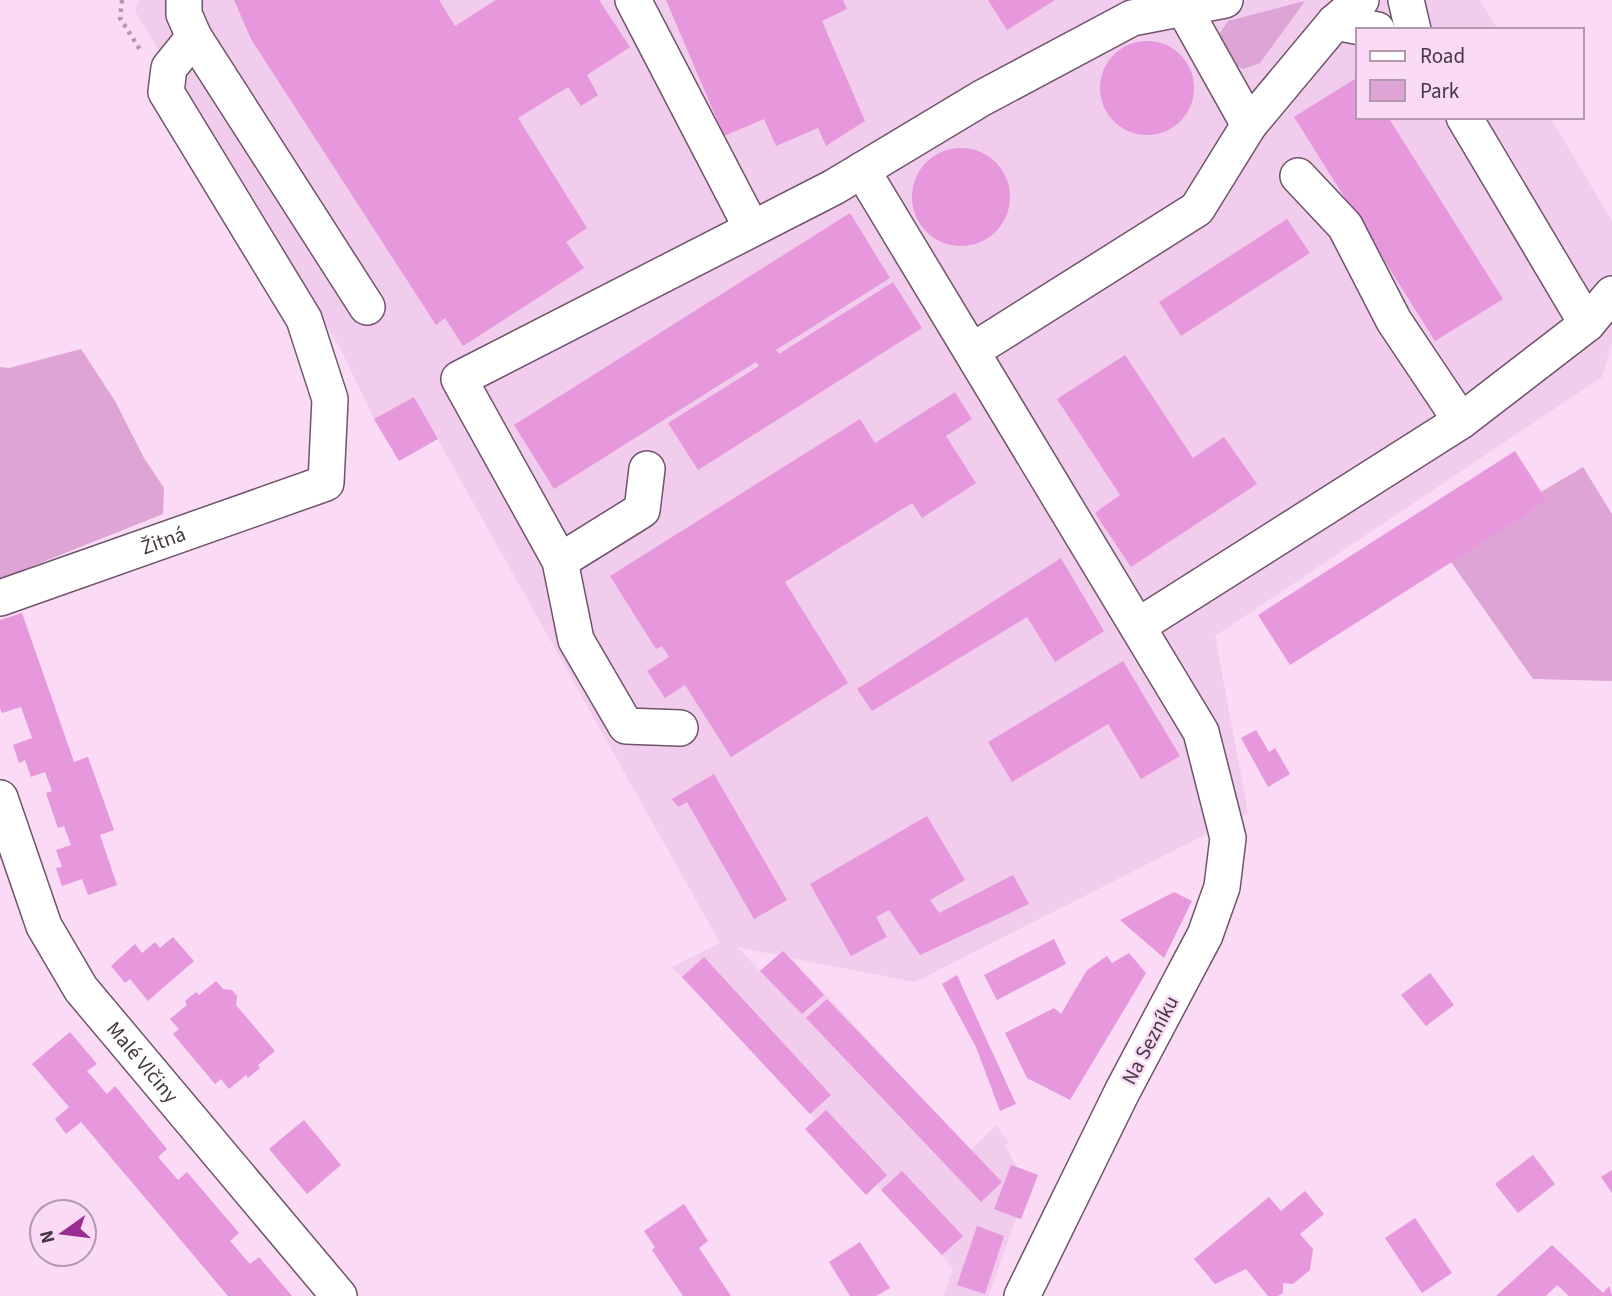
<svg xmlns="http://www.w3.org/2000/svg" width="1612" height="1296" viewBox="0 0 1612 1296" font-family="'Source Sans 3',sans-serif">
  <rect width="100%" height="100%" fill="#fadaf5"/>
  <path fill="#f1ccec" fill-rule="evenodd" d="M 139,0 L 1480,0 L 1498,30 L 1358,30 L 1358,117 L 1550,117 L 1612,221 L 1612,343 L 1602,377 L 1215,636 L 1248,813 L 915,982 L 791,958 L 971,1150 L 996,1125 L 1009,1143 L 1005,1146 L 1017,1167 L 1038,1175 L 1021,1219 L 1016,1218 L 989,1296 L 944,1296 L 953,1268 L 877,1185 L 805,1129 L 815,1120 L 810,1114 L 672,967 L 720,943 L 414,397 L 374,419 L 341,350 L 135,11 ZM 737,947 L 777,955 L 778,956 L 760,971 Z"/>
  <g fill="#dea4d6">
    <path d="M 1305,1 L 1260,63 L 1243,69 L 1231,63 L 1218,36 L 1228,21 Z"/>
    <path d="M 81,349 L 115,401 L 144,458 L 164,488 L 163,514 L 0,579 L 0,367 L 9,368 Z"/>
    <path d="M 1583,467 L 1612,514 L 1612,681 L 1533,679 L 1451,562 L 1547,501 L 1541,492 Z"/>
  </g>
  <g fill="#e797dc">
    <path d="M 234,0 L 439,0 L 455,26 L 496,0 L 599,0 L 630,47 L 587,75 L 598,95 L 581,106 L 568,87 L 518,118 L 587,228 L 566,242 L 584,268 L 463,346 L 445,318 L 436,325 L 251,39 Z"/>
    <path d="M 666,0 L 843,0 L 847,9 L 822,21 L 865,121 L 826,146 L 818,128 L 776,146 L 764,119 L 724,136 Z"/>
    <path d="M 988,0 L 1055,0 L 1007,30 Z"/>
    <circle cx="1147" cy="88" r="47"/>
    <path d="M 1358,77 L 1358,117 L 1388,117 L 1503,299 L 1435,341 L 1294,117 Z"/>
    <circle cx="961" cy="197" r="49"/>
    <path d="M 850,213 L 890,278 L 776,350 L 779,354 L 893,282 L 922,328 L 698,470 L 668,423 L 759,366 L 756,362 L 554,489 L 514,425 Z"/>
    <path d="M 1287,219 L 1310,253 L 1181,336 L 1159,302 Z"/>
    <path d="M 1125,355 L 1193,458 L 1224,437 L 1257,484 L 1131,567 L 1095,513 L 1120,495 L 1057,399 Z"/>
    <path d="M 955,392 L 972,419 L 946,436 L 976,483 L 922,518 L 912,503 L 785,582 L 848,683 L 731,757 L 685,685 L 665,698 L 647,671 L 669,657 L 662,646 L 656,649 L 610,576 L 860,419 L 875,443 Z"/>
    <path d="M 414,397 L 438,439 L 399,461 L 374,419 Z"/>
    <path d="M 1515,451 L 1547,501 L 1290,665 L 1258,615 Z"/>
    <path d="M 1061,558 L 1104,631 L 1055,662 L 1027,617 L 872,711 L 857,689 Z"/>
    <path d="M 22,613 L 74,762 L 88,757 L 114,830 L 100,835 L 117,885 L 88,895 L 82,879 L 62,886 L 56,868 L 62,867 L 56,850 L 71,845 L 64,826 L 58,828 L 52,811 L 46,793 L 52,791 L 45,772 L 31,777 L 25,760 L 19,763 L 13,745 L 32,738 L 21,707 L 2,713 L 0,708 L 0,620 Z"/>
    <path d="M 1123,661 L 1180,756 L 1141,779 L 1108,724 L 1012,782 L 988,742 Z"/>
    <path d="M 1256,730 L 1269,752 L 1275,748 L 1290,774 L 1268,787 L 1241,738 Z"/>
    <path d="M 714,774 L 787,900 L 754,919 L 687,802 L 678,807 L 672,799 Z"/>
    <path d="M 927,816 L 965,880 L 930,900 L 939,913 L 1013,875 L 1029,904 L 920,955 L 889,910 L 876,917 L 887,937 L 851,956 L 810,884 Z"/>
    <path d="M 1174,892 L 1192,901 L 1164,958 L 1120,920 Z"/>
    <path d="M 173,937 L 194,961 L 148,1001 L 130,979 L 125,983 L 111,966 L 135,944 L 142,953 L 155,942 L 160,948 Z"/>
    <path d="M 1054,939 L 1066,964 L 997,1000 L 984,975 Z"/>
    <path d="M 783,951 L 824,995 L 802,1014 L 760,971 Z"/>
    <path d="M 1129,953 L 1146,973 L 1070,1100 L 1027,1078 L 1005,1033 L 1054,1008 L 1061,1014 L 1087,970 L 1107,956 L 1112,963 Z"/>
    <path d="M 704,957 L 831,1095 L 810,1114 L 682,977 Z"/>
    <path d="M 1430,973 L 1454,1005 L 1426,1026 L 1401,995 Z"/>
    <path d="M 957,975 L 1016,1104 L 1000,1111 L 976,1047 L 942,984 Z"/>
    <path d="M 216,981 L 223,989 L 232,990 L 237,996 L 236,1005 L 275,1051 L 258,1065 L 260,1068 L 248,1078 L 246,1075 L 229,1089 L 221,1079 L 215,1084 L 173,1034 L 179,1029 L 170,1019 L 187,1005 L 185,1001 L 196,992 L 199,995 Z"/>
    <path d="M 827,999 L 1002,1182 L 981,1202 L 806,1018 Z"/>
    <path d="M 70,1032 L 97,1064 L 87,1071 L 107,1094 L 115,1086 L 167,1149 L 158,1157 L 178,1180 L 187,1172 L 239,1233 L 230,1241 L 250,1264 L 259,1257 L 292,1296 L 228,1296 L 81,1122 L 66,1134 L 55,1119 L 69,1107 L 32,1064 Z"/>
    <path d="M 826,1110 L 887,1175 L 866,1195 L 805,1129 Z"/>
    <path d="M 304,1120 L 341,1165 L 307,1194 L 269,1149 Z"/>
    <path d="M 1533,1155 L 1555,1184 L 1518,1213 L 1495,1184 Z"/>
    <path d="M 1011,1165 L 1038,1175 L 1021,1219 L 994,1209 Z"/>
    <path d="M 1612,1170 L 1612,1193 L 1601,1177 Z"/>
    <path d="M 902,1171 L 963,1236 L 942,1255 L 881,1190 Z"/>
    <path d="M 1305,1191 L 1324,1214 L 1300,1234 L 1313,1249 L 1310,1270 L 1293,1284 L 1283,1283 L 1283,1293 L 1278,1296 L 1268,1296 L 1246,1269 L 1215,1284 L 1194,1259 L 1269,1197 L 1281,1211 Z"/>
    <path d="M 684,1204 L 708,1241 L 699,1248 L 731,1296 L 683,1296 L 652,1250 L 655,1247 L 644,1231 Z"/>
    <path d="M 1415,1218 L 1452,1273 L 1422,1293 L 1385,1238 Z"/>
    <path d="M 977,1226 L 1004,1236 L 985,1294 L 957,1285 Z"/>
    <path d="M 860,1242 L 890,1288 L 876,1296 L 850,1296 L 829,1262 Z"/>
    <path d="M 1552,1245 L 1603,1293 L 1609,1286 L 1612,1296 L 1569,1296 L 1557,1285 L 1546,1296 L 1496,1296 Z"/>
  </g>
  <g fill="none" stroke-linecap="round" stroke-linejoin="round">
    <g stroke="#6f546b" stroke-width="38">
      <g id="minor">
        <path d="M 184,0 L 184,14 L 194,37 L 367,307"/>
        <path d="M 633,0 L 751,227"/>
        <path d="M 1406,0 L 1413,30"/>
        <path d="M 1183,7 L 1249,125"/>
        <path d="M 1335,22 L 1377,30"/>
        <path d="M 862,170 L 1201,732 L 1228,838 L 1222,887 L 1205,935 L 1122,1092 L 1022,1296"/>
        <path d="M 1298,176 L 1345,226 L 1394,321 L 1461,421"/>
        <path d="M 1587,324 L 1612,294"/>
        <path d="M 972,351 L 1197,209 L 1249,125 L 1335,22 L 1361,0"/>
        <path d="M 560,561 L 642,510 L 647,469"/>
        <path id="s1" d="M 0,598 L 326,483 L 330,399 L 304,319 L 166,92 L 169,68 L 194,37"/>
        <path d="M 1138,626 L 1461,421 L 1587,324 L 1464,117"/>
        <path d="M 680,728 L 626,726 L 576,640 L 560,561 L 459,379 L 834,187 L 982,98 L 1132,18 L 1225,0"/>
        <path id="s2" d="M 0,798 L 44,926 L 81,989 L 339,1296"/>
      </g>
    </g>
    <path stroke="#b299ae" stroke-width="4.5" stroke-dasharray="3.5 5" stroke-linecap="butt" d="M 122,0 L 120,18 L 142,53"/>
    <use href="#minor" stroke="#fff" stroke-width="35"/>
  </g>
  <g text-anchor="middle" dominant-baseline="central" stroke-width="5" stroke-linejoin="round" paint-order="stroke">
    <g font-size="21" fill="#453843" stroke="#fadaf5">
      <text stroke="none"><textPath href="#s1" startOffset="173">Žitná</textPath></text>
      <text transform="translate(1150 1040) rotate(-62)">Na Sezníku</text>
      <text stroke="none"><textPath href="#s2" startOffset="304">Malé Vlčiny</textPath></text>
    </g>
  </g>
  <rect x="1356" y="28" width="228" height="91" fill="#fadaf5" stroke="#b299ae" stroke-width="2"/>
  <rect x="1370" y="51" width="35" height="10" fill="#ffffff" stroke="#b299ae" stroke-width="2"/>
  <text x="1420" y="63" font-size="21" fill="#453843">Road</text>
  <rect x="1370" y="80" width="35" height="21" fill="#dea4d6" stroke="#b299ae" stroke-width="2"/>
  <text x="1420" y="98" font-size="21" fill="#453843">Park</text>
  <g transform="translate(63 1233) rotate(256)"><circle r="33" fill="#fadaf5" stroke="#b299ae" stroke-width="2"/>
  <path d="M0-5L12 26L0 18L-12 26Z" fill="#992e90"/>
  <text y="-10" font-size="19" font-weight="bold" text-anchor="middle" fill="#453843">N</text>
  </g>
</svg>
